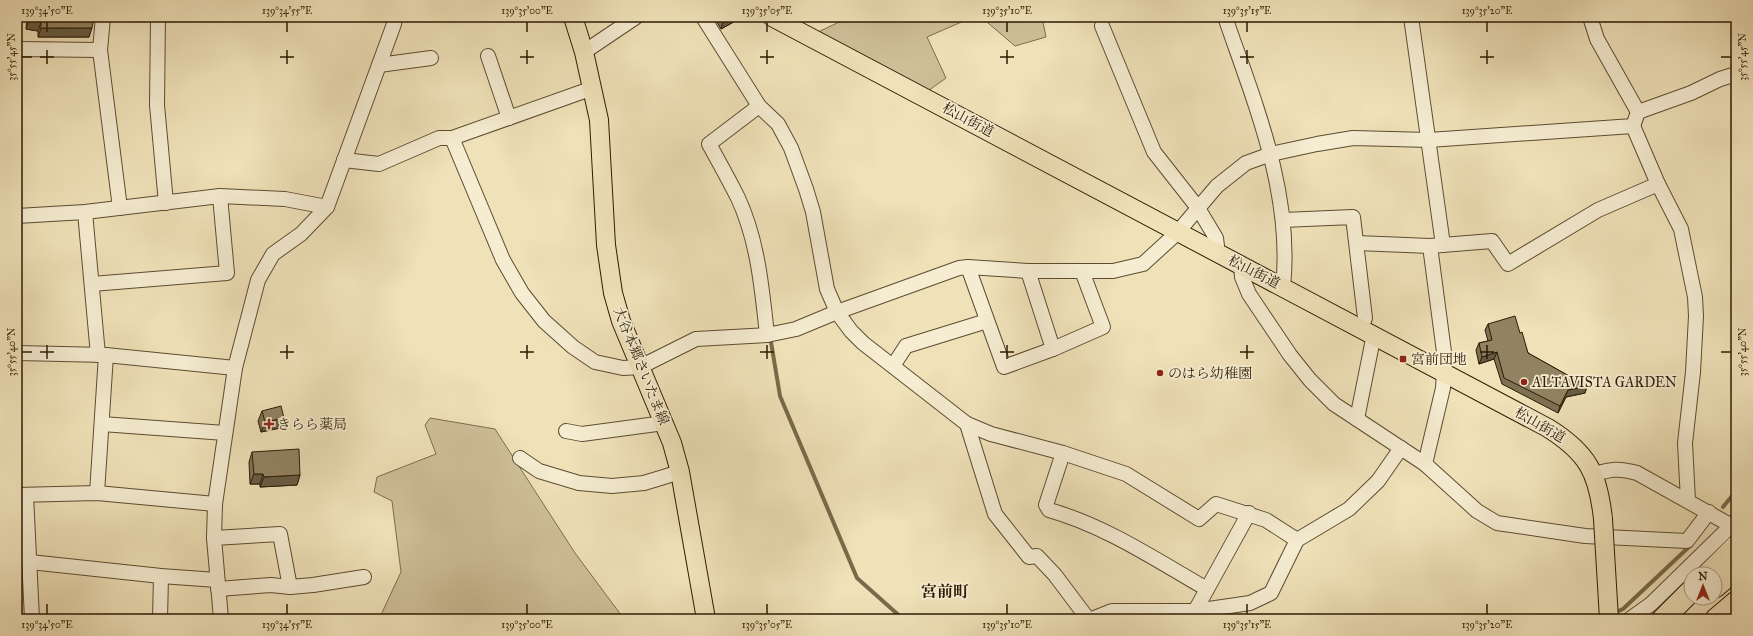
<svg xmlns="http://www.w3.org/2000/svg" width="1753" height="636" viewBox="0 0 1753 636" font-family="'IM FELL Great Primer','Noto Serif JP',serif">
  <rect width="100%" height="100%" fill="#efe1b8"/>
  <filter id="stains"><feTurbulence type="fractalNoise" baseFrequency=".005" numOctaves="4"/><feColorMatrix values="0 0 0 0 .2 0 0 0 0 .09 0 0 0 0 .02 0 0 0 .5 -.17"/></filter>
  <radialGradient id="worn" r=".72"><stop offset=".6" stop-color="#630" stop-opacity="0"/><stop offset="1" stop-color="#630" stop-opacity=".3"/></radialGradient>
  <g fill="#cebf99" stroke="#7d6d4e">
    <path d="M 850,17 L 973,17 L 927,37 L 946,78 L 928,91 L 818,32 Z"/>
    <path d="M 981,17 L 1042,17 L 1046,37 L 1015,46 Z"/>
    <path d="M 430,418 L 495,429 L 575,553 L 624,619 L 379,619 L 401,572 L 392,501 L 374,492 L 377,477 L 436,454 L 425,425 Z"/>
  </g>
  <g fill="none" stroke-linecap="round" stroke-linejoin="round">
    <g stroke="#796a4a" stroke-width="4">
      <path d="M 771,342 L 780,396 L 857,578 L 903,619"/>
      <path d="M 1723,507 L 1736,491"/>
      <path d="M 1614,613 L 1623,609 L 1691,545"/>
    </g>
    <g stroke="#5d4c30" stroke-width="16">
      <g id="minor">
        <path d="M 103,17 L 100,50 L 120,208"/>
        <path d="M 158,17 L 157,105 L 166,203"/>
        <path d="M 703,17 L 759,106 L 778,124 L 791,148 L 806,189 L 813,212 L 827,289 L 837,312 L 851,331 L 863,343 L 967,424 L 995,514 L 1029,557 L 1037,556 L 1055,575 L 1088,619"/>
        <path d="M 1225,17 C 1255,104 1293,194 1283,287"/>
        <path d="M 1411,17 L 1443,245"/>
        <path d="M 1102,26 L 1154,152 L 1198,208 L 1216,238 L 1218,254"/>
        <path d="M 17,49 L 100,50"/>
        <path d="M 584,52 L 636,17"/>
        <path d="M 488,56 L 509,118"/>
        <path d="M 379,65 L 431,58"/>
        <path d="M 759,106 L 709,144 C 719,162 729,180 738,198 C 758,241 762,289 767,335"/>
        <path d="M 1638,112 L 1691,93 L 1720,79 L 1736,74"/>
        <path d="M 1633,126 L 1658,184 L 1681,229 L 1695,297 L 1696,316 L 1693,372 L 1685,443 L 1688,501"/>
        <path d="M 452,138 L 503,260 L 522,293 L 544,321 L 573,347 L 595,362 L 623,368 L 640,367 L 696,339 L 767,335 L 796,329 L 837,312 L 959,268 L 968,267 L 1028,271 L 1113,271 L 1143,264 L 1177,233 L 1217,186 L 1246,163 L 1271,154 L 1317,144 L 1353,138 L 1429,140 L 1633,126 L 1638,112 L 1597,39 L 1590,17"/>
        <path d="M 344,160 L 379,164 L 439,138 L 452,138 L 593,88"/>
        <path d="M 85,212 L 98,355"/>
        <path d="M 17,216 L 85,212 L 220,196 L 285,199 L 327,207"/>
        <path d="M 1283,220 L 1353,217 L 1365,318 L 1361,328"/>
        <path d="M 1357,243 L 1430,246 L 1492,241 L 1508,264 L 1598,210 L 1658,184"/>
        <path d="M 1241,266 L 1242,277 L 1249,294 L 1290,355 L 1310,380 L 1334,404 L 1425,464 L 1477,511 L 1497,523 L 1585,536 L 1687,541 L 1709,512"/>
        <path d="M 968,267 L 1004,367 L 1053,349 L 1028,271"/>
        <path d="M 92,284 L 227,273 L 220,196"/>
        <path d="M 1053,349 L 1103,327 L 1082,271"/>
        <path d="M 17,353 L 106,355 L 235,368"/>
        <path d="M 893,366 L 906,346 L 987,321"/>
        <path d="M 1357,419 L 1374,334"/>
        <path d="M 102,424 L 225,433"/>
        <path d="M 967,424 L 991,434 L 1063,453 L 1126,474 L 1199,519 L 1216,504 L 1266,520 L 1297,540"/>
        <path d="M 566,431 L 582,434 L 664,423"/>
        <path d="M 1063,453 L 1046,505 L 1049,510 C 1106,526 1156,560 1207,589"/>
        <path d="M 520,458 L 539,471 L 579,483 L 612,486 L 644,483 L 680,472"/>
        <path d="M 1425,464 L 1443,388 L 1444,372 L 1444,352 L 1430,246"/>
        <path d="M 1594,474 C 1612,469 1619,468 1637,473 L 1732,526"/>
        <path d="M 97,493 L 106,355"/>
        <path d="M 17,495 L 97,493 L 215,504"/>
        <path d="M 26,495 L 32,619"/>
        <path d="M 214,538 L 280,534 L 290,587"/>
        <path d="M 30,562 L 161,576 L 217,580"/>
        <path d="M 218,589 L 271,585 L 290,587 L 313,585 L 364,577"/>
        <path d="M 1195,611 L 1249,513"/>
        <path d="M 160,619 L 161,576"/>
        <path d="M 221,619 L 214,538 L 215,504 L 235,368 L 258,280 L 273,254 L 301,234 L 327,207 L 394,24 L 395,17"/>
        <path d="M 1092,619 L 1112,611 L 1195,611 L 1250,603 L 1271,593 L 1297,540 L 1349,509 L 1378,481 L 1401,448"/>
        <path d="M 1630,619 L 1651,604 L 1736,521"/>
      </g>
    </g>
    <g stroke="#2c1b03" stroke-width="20">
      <g id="major">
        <path d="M 573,17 L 584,52 L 599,120 L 606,245 L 613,293 L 621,321 L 672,443 L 680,472 L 706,619"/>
        <path d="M 772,17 L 1548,428 C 1588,453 1598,473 1603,519"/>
      </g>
    </g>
    <g stroke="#2c1b03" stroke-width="23">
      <g id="highway">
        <path d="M 1708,574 L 1736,546"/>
        <path d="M 1715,587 L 1736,569"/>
        <path d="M 1663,619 L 1691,591"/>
        <path d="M 1716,619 L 1736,602"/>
      </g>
    </g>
    <use href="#minor" stroke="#f5ecd1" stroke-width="14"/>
    <use href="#major" stroke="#efe1b8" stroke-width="18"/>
    <use href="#highway" stroke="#efe1b8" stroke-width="21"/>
    <g stroke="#2c1b03" stroke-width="20" stroke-linecap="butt">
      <path id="major-bridge" d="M 1603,519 L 1609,619"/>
    </g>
    <use href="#major-bridge" stroke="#efe1b8" stroke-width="18"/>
  </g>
  <g fill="#7d7053" stroke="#2c1b03">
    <path d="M 27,17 L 94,17 L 89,37 L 38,37 L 38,31 L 26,29 Z"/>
    <path d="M 714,17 L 739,17 L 739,19 L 721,29 Z"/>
    <path d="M 1488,324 L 1520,333 L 1528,353 L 1587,386 L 1585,393 L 1566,397 L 1558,413 L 1502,384 L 1494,359 L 1479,364 L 1476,350 L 1479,343 L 1488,341 L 1485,330 Z"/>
    <path d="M 262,411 L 284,418 L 280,428 L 261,432 L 258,421 Z"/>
    <path d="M 252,452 L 300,475 L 297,485 L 260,487 L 260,484 L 250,484 L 249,462 Z"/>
  </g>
  <g fill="#665b44" stroke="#2c1b03">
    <path d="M 732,17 L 739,17 L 739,19 L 721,29 L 723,22 Z"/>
    <path d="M 29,20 L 41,22 L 38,31 L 26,29 Z"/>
    <path d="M 41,28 L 92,28 L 89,37 L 38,37 Z"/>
    <path d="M 1497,352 L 1494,359 L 1479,364 L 1482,357 Z"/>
    <path d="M 1587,386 L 1585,393 L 1566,397 L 1558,413 L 1560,406 L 1568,390 Z"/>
    <path d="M 284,418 L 280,428 L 261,432 L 265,422 Z"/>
    <path d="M 254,474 L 263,474 L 260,484 L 250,484 Z"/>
    <path d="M 300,475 L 297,485 L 260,487 L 264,477 Z"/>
  </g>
  <g fill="#918261" stroke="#2c1b03">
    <path d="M 30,17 L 94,17 L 92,28 L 41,28 L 41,22 L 29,20 Z"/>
    <path d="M 720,17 L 732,17 L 723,22 Z"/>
    <path d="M 1515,316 L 1520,333 L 1522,332 L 1528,353 L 1587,386 L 1568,390 L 1560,406 L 1504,378 L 1497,352 L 1482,357 L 1479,343 L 1492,340 L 1488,324 Z"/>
    <path d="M 281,406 L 284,418 L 265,422 L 262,411 Z"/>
    <path d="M 299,449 L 300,475 L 264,477 L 263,474 L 254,474 L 252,452 Z"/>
  </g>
  <path fill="none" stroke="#2c1b03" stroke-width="1.5" d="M 47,22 L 47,32M 287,22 L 287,32M 527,22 L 527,32M 767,22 L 767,32M 1007,22 L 1007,32M 1247,22 L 1247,32M 1487,22 L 1487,32M 47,50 L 47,64M 287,50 L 287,64M 527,50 L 527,64M 767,50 L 767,64M 1007,50 L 1007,64M 1247,50 L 1247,64M 1487,50 L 1487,64M 22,57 L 32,57M 40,57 L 54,57M 280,57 L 294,57M 520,57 L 534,57M 760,57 L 774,57M 1000,57 L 1014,57M 1240,57 L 1254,57M 1480,57 L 1494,57M 1721,57 L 1731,57M 47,345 L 47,359M 287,345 L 287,359M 527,345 L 527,359M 767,345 L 767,359M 1007,345 L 1007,359M 1247,345 L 1247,359M 1487,345 L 1487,359M 22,352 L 32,352M 40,352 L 54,352M 280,352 L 294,352M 520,352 L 534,352M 760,352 L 774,352M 1000,352 L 1014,352M 1240,352 L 1254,352M 1480,352 L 1494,352M 1721,352 L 1731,352M 47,604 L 47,614M 287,604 L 287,614M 527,604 L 527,614M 767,604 L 767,614M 1007,604 L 1007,614M 1247,604 L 1247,614M 1487,604 L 1487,614"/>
  <g fill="#8f2418" stroke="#f5ecd1" stroke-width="1.5">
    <rect x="1399" y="355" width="8" height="8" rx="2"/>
    <circle cx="1160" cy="373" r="4"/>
    <circle cx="1524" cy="382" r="4"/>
    <path d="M267 418h4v4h4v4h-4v4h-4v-4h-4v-4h4z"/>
  </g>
  <g text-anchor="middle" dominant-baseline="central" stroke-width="3.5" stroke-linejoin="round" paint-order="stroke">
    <g font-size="14" fill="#2c1b03" stroke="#f5ecd1">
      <text transform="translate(968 120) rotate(28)">松山街道</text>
      <text transform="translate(1254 272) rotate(27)">松山街道</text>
      <text transform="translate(641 366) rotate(68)">大谷本郷さいたま線</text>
      <text transform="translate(1540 425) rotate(30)">松山街道</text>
    </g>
    <g font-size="14" fill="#2c1b03" stroke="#f5ecd1" text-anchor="start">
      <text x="1411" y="359">宮前団地</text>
      <text x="1168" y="373">のはら幼稚園</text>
      <text x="1532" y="382">ALTAVISTA GARDEN</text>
      <text x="277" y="424">きらら薬局</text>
    </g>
    <g font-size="16" font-weight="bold" fill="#2c1b03" stroke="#f5ecd1">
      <text x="945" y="591">宮前町</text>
    </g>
  </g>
  <rect width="1753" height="636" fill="none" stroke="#efe1b8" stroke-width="44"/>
  <g transform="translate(1703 586)"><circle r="19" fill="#f5ecd1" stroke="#a5987f"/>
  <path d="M0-3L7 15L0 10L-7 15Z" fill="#8f2418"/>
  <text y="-6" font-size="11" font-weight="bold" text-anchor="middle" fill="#2c1b03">N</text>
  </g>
  <rect x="22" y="22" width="1709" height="592" fill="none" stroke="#2c1b03" stroke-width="1.5"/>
  <g font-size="10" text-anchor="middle" fill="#2c1b03">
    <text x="47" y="14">139°34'50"E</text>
    <text x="287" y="14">139°34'55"E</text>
    <text x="527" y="14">139°35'00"E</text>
    <text x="767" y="14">139°35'05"E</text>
    <text x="1007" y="14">139°35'10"E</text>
    <text x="1247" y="14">139°35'15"E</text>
    <text x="1487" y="14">139°35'20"E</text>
    <text transform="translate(11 57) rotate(-90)" y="4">35°55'45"N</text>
    <text transform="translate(1742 57) rotate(-90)" y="4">35°55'45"N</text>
    <text transform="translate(11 352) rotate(-90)" y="4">35°55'40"N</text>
    <text transform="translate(1742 352) rotate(-90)" y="4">35°55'40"N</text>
    <text x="47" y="628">139°34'50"E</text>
    <text x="287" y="628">139°34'55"E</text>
    <text x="527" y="628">139°35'00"E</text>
    <text x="767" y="628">139°35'05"E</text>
    <text x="1007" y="628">139°35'10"E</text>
    <text x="1247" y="628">139°35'15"E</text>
    <text x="1487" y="628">139°35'20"E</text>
  </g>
  <rect width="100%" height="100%" filter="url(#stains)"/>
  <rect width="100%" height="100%" fill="url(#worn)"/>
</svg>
